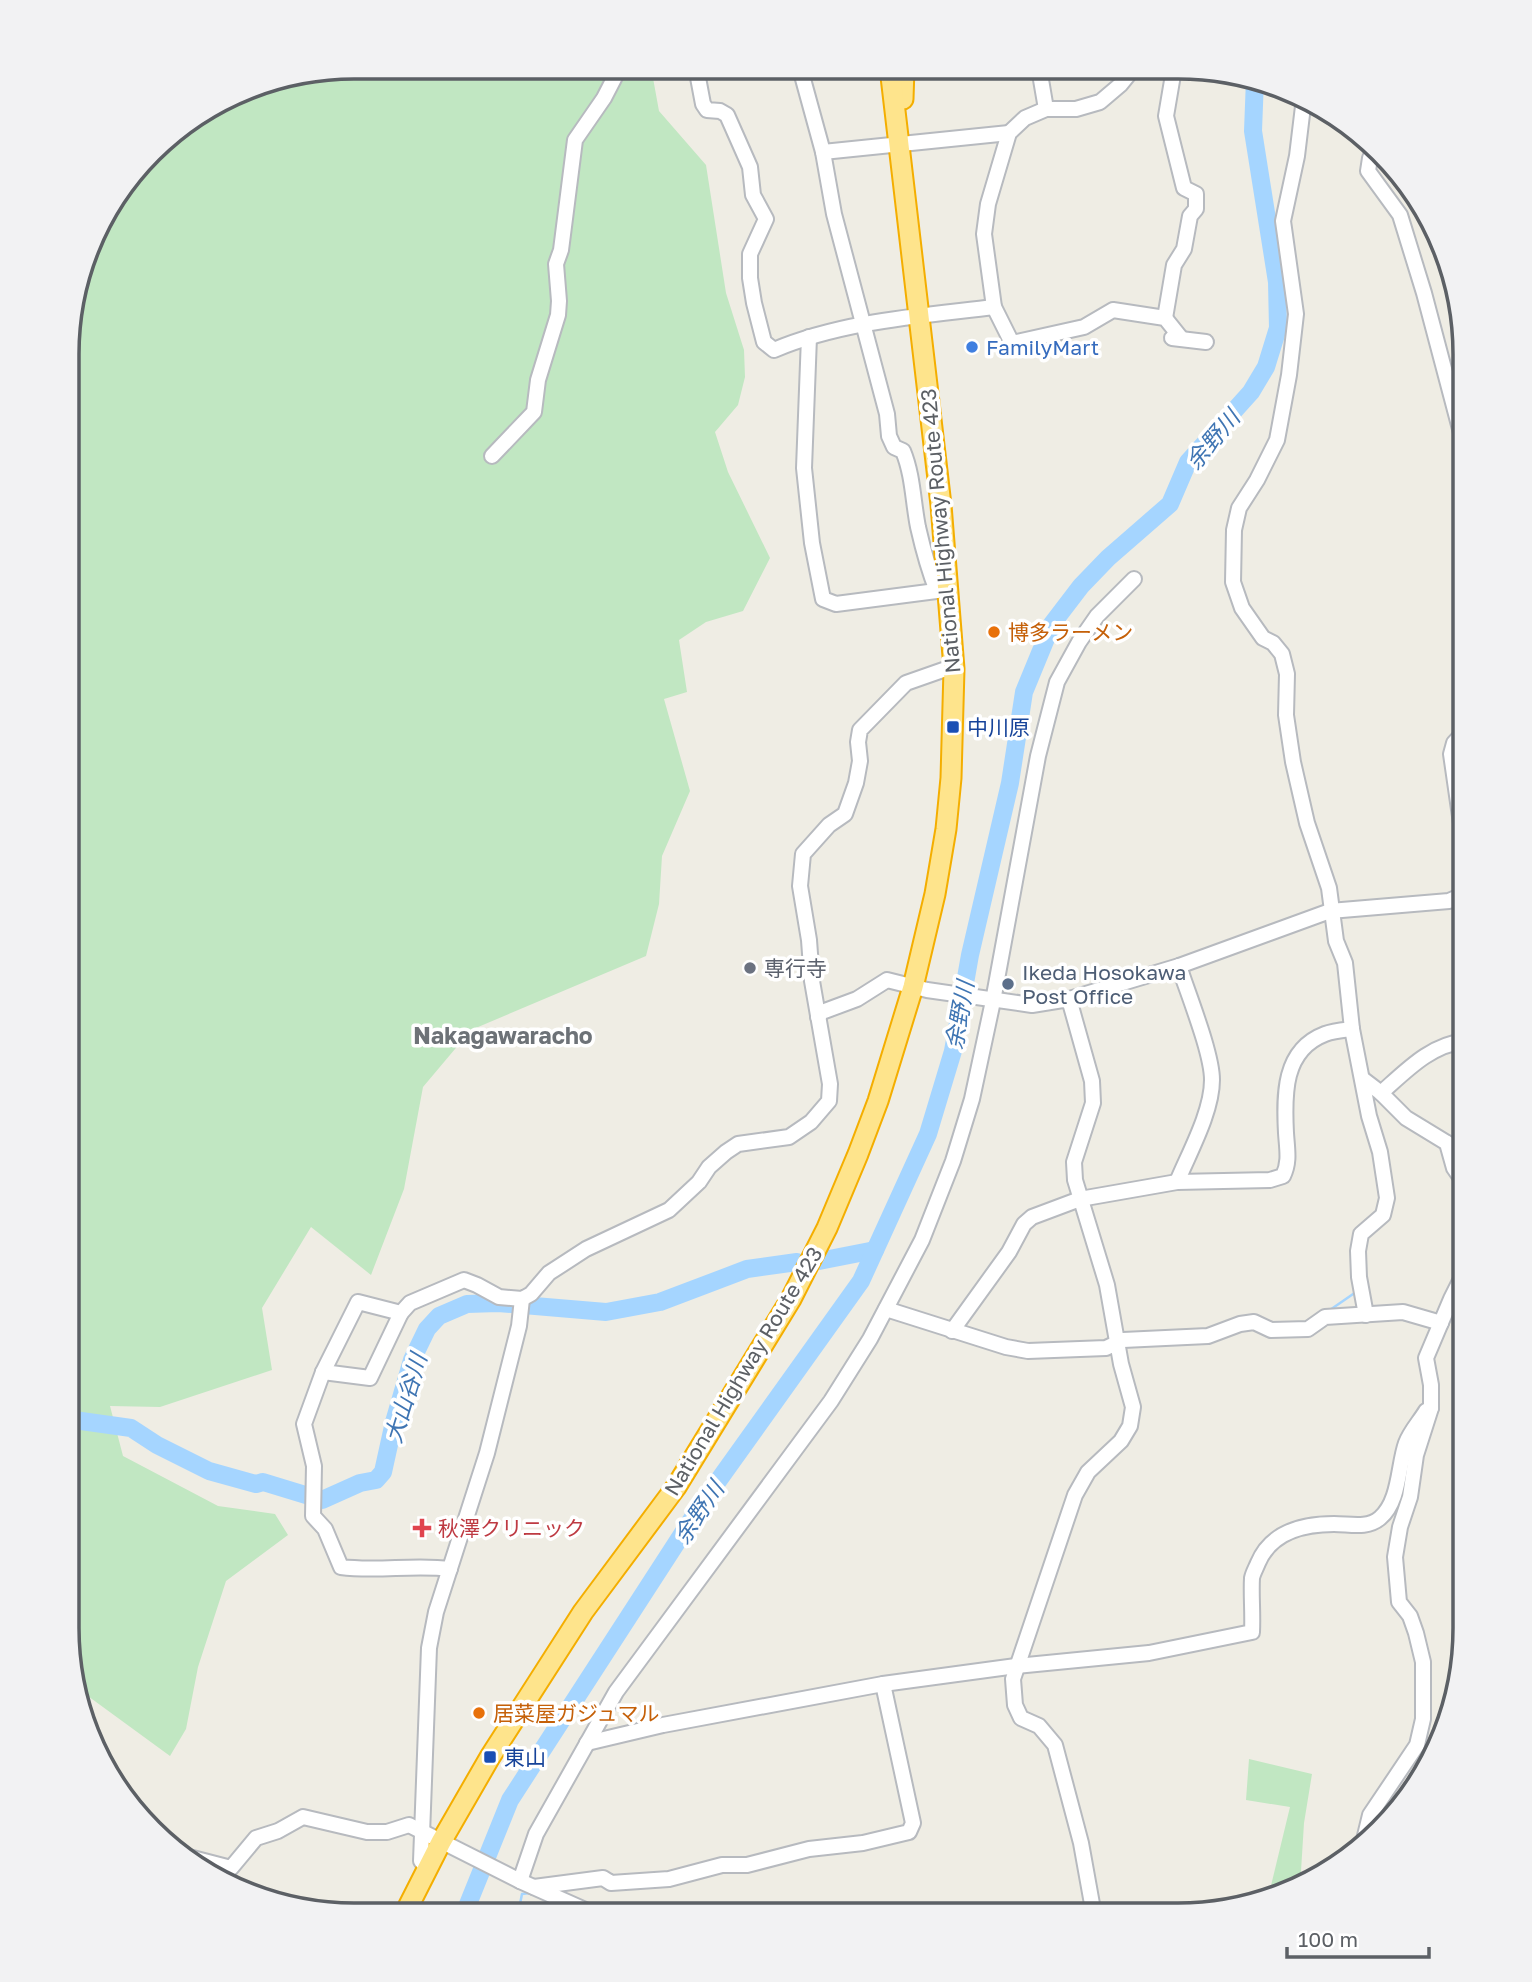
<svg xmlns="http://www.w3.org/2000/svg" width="1532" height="1982" viewBox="0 0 1532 1982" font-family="'Golos Text','Noto Sans JP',sans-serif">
  <rect width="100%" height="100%" fill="#efede4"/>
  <g fill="#c1e7c2">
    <path d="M 354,67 L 651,67 L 659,111 L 706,165 L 726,293 L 744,350 L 745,377 L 738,405 L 715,432 L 728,472 L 770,558 L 743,611 L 706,622 L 679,640 L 687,692 L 664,699 L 690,791 L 662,856 L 659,904 L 646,956 L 471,1030 L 423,1087 L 404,1189 L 371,1275 L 311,1227 L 262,1308 L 272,1370 L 160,1407 L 110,1406 L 123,1456 L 218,1506 L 275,1514 L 288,1535 L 226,1581 L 198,1667 L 186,1729 L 170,1756 L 81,1691 L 67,1629 L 69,316 L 105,210 L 165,138 L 261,82 Z"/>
    <path d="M 1249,1759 L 1312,1774 L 1304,1823 L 1300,1887 L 1269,1894 L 1290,1807 L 1246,1800 Z"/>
  </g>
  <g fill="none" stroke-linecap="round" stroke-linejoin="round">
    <g stroke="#a5d5ff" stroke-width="2.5">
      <path d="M 1453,907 L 1465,902"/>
      <path d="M 1327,1312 L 1356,1292"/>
      <path d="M 518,1914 L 522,1894 L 530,1893"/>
    </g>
    <g stroke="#a5d5ff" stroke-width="18">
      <path d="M 819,1261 L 875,1250"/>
      <path d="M 67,1419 L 131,1428 L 157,1445 L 209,1471 L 256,1484 L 263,1482 L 322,1500 L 360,1483 L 376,1480 L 383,1472 L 394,1422 L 412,1360 L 427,1329 L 439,1316 L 467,1304 L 498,1303 L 606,1312 L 660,1302 L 747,1269 L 797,1262"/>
      <path d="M 464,1914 L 510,1800 L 703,1502 L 861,1281 L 928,1134 L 953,1051 L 970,955 L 1010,783 L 1024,692 L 1052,624 L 1081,586 L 1108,558 L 1170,504 L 1188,462 L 1251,392 L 1266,367 L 1278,328 L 1277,282 L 1253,131 L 1255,79"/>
    </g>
    <g stroke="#b7babf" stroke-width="18">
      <g id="minor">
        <path d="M 696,67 L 703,104 L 707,110 L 720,111 L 727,115 L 750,167 L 753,195 L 766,219 L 750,254 L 750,278 L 754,303 L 764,342 L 774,350 C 843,321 921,316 994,307"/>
        <path d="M 800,68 L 823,152 L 834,214 L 887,414 L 889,436 L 894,447 L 903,451 C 913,475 913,502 918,527 C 923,549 929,571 937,591"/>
        <path d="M 1039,68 L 1046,109"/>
        <path d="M 1133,69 L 1120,85 L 1100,102 L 1076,109 L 1046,109 L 1025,118 L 1009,133 L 988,204 L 984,234 L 994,307 L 1012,343 L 1084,327 L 1113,310 L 1165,318 L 1181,338"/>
        <path d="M 1304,98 L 1297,156 L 1283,221 L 1296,314 L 1289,375 L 1277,440 L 1257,480 L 1239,508 L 1234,530 L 1233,582 L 1242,608 L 1263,638 L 1273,643 L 1282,654 L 1287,674 L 1286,715 L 1293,762 L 1307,823 L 1329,888 L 1336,941 L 1345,963 L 1352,1029 L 1369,1116 L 1380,1152 L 1387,1198 L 1383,1215 L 1361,1234 L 1358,1251 L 1359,1277 L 1366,1315"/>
        <path d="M 823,152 L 1009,133"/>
        <path d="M 1375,153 L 1370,158 L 1368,171 L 1400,215 L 1424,293 L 1465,448"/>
        <path d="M 1165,318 L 1174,265 L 1184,249 L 1190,216 L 1196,209 L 1196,194 L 1184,188 L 1166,116 L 1174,69"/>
        <path d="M 809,337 L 804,468 L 812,543 L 823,599 L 836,604 L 944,590"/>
        <path d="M 1172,338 L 1206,342"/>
        <path d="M 1461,396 L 1457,379 L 1465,373"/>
        <path d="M 492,456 L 534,412 L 538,380 L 558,315 L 559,301 L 556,264 L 561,250 L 575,140 L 604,98 L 620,67"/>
        <path d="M 1465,851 L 1451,754 L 1454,743 L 1465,731"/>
        <path d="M 1069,999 L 1092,1081 L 1093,1103 L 1074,1162 L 1075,1180 L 1107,1285 L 1121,1364 L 1133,1407 L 1130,1426 L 1121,1441 L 1088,1472 L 1075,1495 L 1013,1679 L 1015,1705 L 1021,1718 L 1039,1726 L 1055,1745 L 1081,1843 L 1094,1915"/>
        <path d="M 818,1017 L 822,1012 L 857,999 L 887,980 L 927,990 L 1032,1005 L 1069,999 L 1179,966 L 1330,911 L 1449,901 L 1465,894"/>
        <path d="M 1364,1080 L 1381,1093 L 1406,1118 L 1447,1143 L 1454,1168 L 1465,1184"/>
        <path d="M 1381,1093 C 1407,1070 1430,1045 1465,1041"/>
        <path d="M 1447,1143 L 1465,1155"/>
        <path d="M 1177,1182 C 1189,1153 1212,1112 1212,1080 C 1212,1053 1188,994 1179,966"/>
        <path d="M 886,1309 L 1006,1347 L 1028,1351 L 1106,1348 L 1123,1340 L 1208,1336 L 1240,1324 L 1254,1322 L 1271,1330 L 1308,1329 L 1325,1317 L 1403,1312 L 1441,1323"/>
        <path d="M 952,1331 L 1009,1252 L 1024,1224 L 1032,1217 L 1080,1199 L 1177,1182 L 1270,1180 L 1283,1176 C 1290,1162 1287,1149 1286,1133 C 1284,1095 1283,1050 1325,1034 C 1333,1031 1344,1030 1352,1029"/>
        <path d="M 323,1372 L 370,1378 L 401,1313"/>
        <path d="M 450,1569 C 414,1564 377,1572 341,1567 L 325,1529 L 313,1516 L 314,1466 L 304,1424 L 323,1372 L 358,1302 L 401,1313 L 410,1303 L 464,1280 L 477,1285 L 499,1297 L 522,1299 L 531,1294 L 549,1273 L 586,1249 L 669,1210 L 699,1182 L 709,1167 L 726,1152 L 738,1144 L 789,1137 L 811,1122 L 829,1101 L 830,1084 L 812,981 L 809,940 L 800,886 L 803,854 L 829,825 L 845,814 L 856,783 L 860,761 L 858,742 L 860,730 L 906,683 L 943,670 L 954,669"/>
        <path d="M 587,1743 L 663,1725 L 883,1684"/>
        <path d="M 1362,1848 L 1370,1815 L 1417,1745 L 1423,1719 L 1423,1662 L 1416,1633 L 1410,1616 L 1399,1602 L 1395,1557 L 1400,1527 L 1410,1497 L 1416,1455 L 1431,1408 L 1431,1385 L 1426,1358 L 1451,1299 L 1465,1271"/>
        <path d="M 181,1855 L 231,1868 L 256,1838 L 278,1831 L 303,1817 L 367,1832 L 387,1832 L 409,1825 L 520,1881 L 594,1914"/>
        <path d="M 428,1869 L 421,1861 L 429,1648 L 436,1612 L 487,1453 L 519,1326 L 522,1299"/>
        <path d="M 520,1881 L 536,1834 L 616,1692 L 831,1401 L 870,1339 L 922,1240 L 953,1161 L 972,1099 L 993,1001 L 1038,756 L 1057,682 L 1079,642 L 1097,616 L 1134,579"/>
        <path d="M 534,1887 L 603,1878 L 611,1883 L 669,1879 L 722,1865 L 747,1865 L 809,1849 L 863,1843 L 909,1832 L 913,1823 L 883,1684 L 1016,1666 L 1149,1653 L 1252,1632 C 1253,1614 1251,1595 1252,1578 C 1253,1573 1256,1568 1258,1563 C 1271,1532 1303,1524 1334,1524 C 1350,1524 1367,1529 1380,1518 C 1400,1501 1398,1465 1406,1443 C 1410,1432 1420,1421 1426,1411 L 1431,1408"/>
      </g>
    </g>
    <g stroke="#f4ae00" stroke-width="23">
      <g id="highway">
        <path d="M 903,99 L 904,68"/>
        <path d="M 405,1913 L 441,1842 L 490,1757 L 583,1612 L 676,1487 L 791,1299 L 827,1228 L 858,1154 L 878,1101 L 913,987 L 935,894 L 946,829 L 951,778 L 954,669 L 941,505 L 890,68"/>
      </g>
    </g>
    <use href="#minor" stroke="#fff" stroke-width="14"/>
    <use href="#highway" stroke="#fee48c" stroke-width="19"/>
  </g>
  <circle fill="#3f7fe0" stroke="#fff" stroke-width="2.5" cx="972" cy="347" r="7"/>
  <g fill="#e8710a" stroke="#fff" stroke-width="2.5">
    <circle cx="994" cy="632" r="7"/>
    <circle cx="479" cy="1713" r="7"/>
  </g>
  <g fill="#1a4fb4" stroke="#fff" stroke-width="2.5">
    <rect x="946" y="720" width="14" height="14" rx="3.5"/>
    <rect x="483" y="1750" width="14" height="14" rx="3.5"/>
  </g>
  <circle fill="#6b7280" stroke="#fff" stroke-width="2.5" cx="750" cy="968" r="7"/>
  <circle fill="#5c6f8a" stroke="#fff" stroke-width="2.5" cx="1008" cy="984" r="7"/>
  <path fill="#e0444e" stroke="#fff" stroke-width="2.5" d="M418.5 1517.5h7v7h7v7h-7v7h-7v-7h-7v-7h7z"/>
  <g text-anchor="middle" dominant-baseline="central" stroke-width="7" stroke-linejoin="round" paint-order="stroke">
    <g font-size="21" fill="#366cbe" stroke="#fff" text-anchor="start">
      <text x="986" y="347">FamilyMart</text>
    </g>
    <g font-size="21" fill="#5c6065" stroke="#fff">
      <text transform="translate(940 531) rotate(-95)">National Highway Route 423</text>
      <text transform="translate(743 1371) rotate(-59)">National Highway Route 423</text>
    </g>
    <g font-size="21" fill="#c56008" stroke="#fff" text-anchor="start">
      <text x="1008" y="632">博多ラーメン</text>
      <text x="493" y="1713">居菜屋ガジュマル</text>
    </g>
    <g font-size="21" fill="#164399" stroke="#fff" text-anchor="start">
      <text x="967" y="727">中川原</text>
      <text x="504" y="1757">東山</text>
    </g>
    <g font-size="21" fill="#5b616d" stroke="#fff" text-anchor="start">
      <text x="764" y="968">専行寺</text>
    </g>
    <g font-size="21" fill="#4e5e75" stroke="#fff" text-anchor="start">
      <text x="1022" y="972">Ikeda Hosokawa<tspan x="1022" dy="24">Post Office</tspan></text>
    </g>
    <g font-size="21" fill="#be3a42" stroke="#fff" text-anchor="start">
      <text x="438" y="1528">秋澤クリニック</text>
    </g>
    <g font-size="23" font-style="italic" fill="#3f75b3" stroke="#fff">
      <text transform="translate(1212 439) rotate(-50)">余野川</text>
      <text transform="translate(959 1015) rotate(-80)">余野川</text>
      <text transform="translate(405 1398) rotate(-73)">大山谷川</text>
      <text transform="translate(698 1512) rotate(-56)">余野川</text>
    </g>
    <g font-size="23" font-weight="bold" fill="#6d7277" stroke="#fff">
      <text x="503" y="1035">Nakagawaracho</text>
    </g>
  </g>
  <path d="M0 0H1532V1982H0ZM354 79H1178A275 275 0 0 1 1453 354V1628A275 275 0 0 1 1178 1903H354A275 275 0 0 1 79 1628V354A275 275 0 0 1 354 79Z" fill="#f2f2f3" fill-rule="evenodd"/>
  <path fill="none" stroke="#5c6065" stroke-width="3.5" d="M354 79H1178A275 275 0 0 1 1453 354V1628A275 275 0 0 1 1178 1903H354A275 275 0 0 1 79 1628V354A275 275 0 0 1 354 79Z"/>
  <path d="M1287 1947v10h142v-10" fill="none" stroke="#5c6065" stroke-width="3.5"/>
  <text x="1298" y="1947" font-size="21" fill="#5c6065" stroke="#ffffff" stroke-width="5" paint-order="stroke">100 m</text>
</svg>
